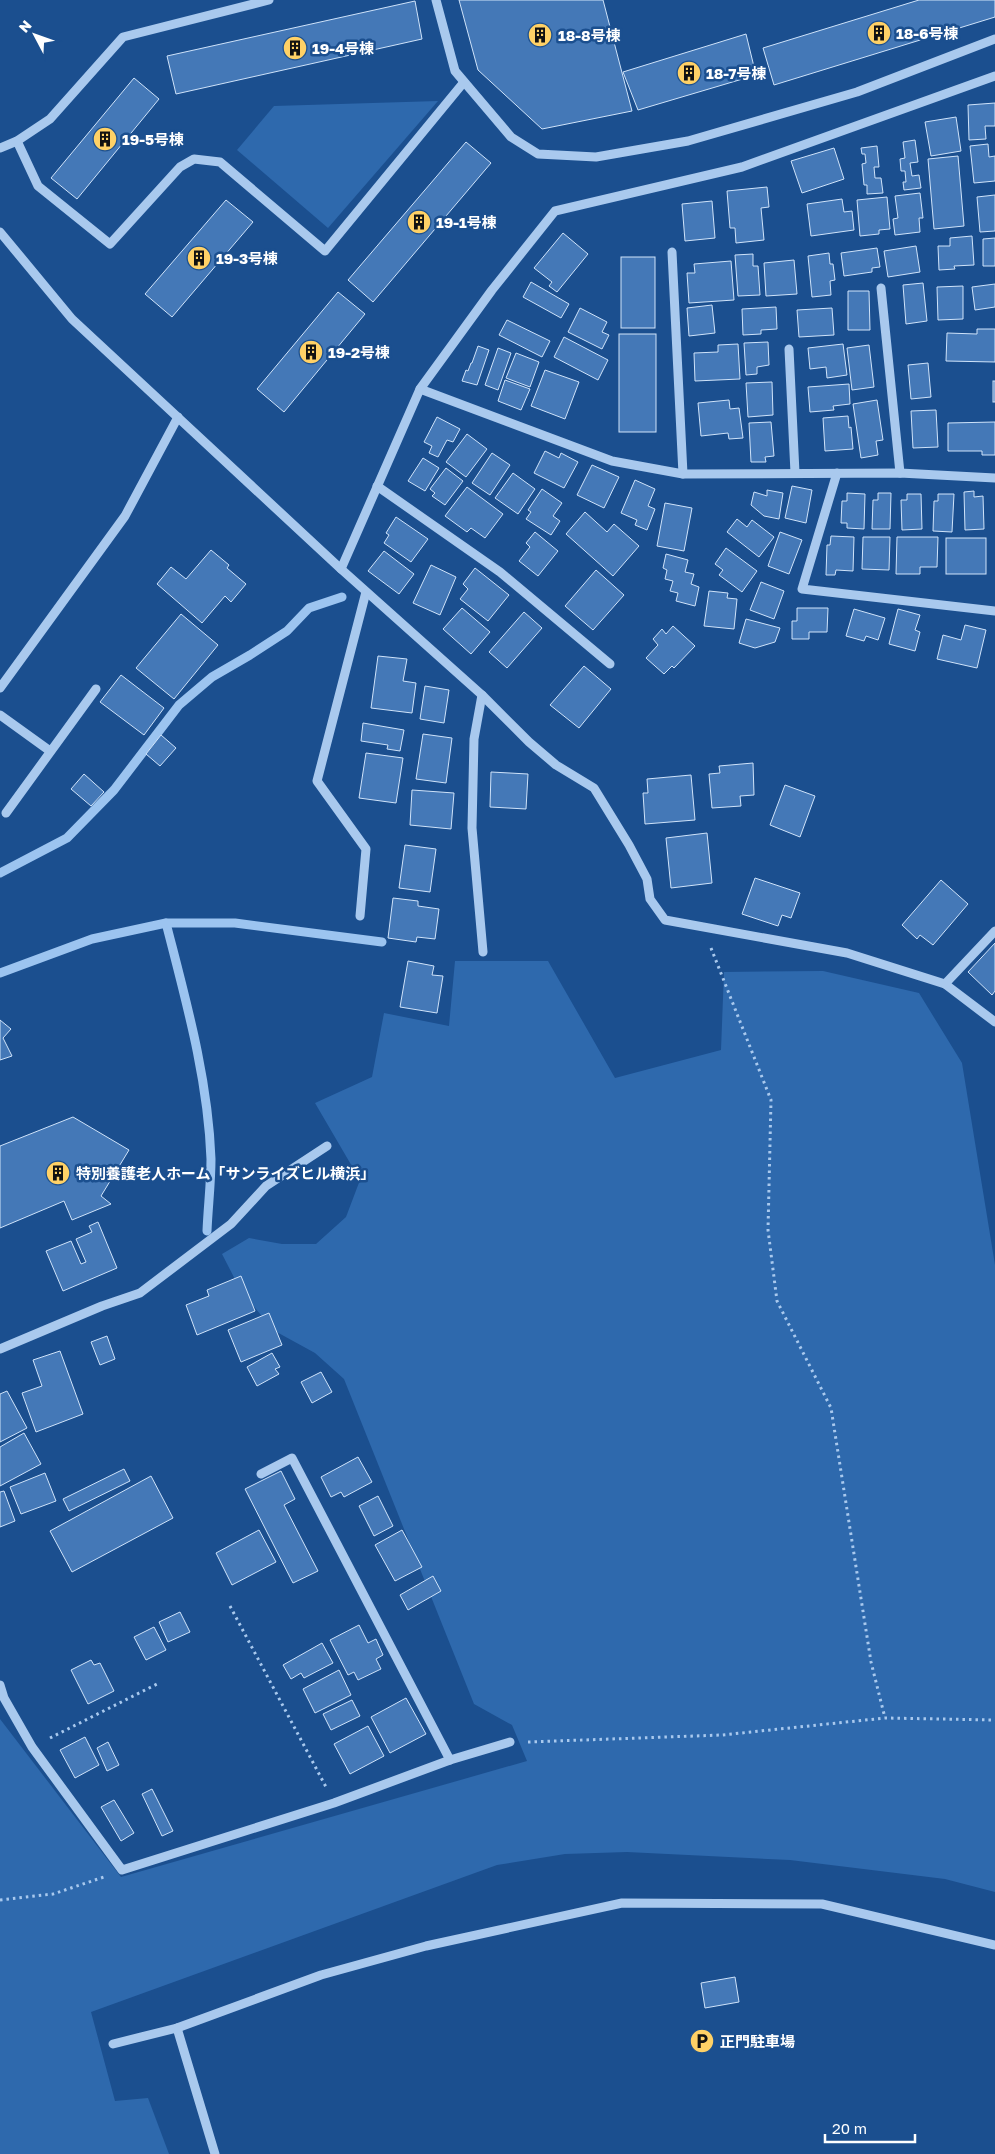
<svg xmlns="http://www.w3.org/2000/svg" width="995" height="2154" viewBox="0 0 995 2154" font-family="'Golos Text','Noto Sans JP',sans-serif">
  <rect width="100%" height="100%" fill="#1b4f8f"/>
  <g fill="#2e69ad">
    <path d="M 438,101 L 328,228 L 237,150 L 274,106 Z"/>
    <path d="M 455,961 L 548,961 L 615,1078 L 721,1050 L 724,972 L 823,971 L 919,993 L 962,1063 L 995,1265 L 995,1892 L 945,1879 L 790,1860 L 627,1852 L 565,1854 L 497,1865 L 91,2012 L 115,2101 L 148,2098 L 169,2154 L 0,2154 L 0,1719 L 121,1877 L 527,1761 L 512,1725 L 474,1704 L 344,1379 L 315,1353 L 273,1330 L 240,1289 L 222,1254 L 249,1238 L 282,1244 L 316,1244 L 346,1217 L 360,1180 L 315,1103 L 372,1077 L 384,1013 L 449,1026 Z"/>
  </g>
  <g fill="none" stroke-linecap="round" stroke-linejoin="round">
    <g stroke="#9cc4f0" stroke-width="9">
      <path d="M 0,873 L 67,838 L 114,790 L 179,705 L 212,677 L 250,655 L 287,631 L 309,608 L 342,597"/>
      <path d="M 166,923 C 186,1001 208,1078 211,1159 C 211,1183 208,1207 207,1231"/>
      <path d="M 0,973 L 92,939 L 166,923 L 235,923 L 382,942"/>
    </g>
  </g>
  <g fill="#4478b7" stroke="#cfe3fa">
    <path d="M 459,0 L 603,0 L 632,111 L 542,129 L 478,70 Z"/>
    <path d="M 919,0 L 995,0 L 995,17 L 774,85 L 763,48 Z"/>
    <path d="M 415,1 L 422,39 L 176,94 L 167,56 Z"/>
    <path d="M 746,34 L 756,75 L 638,110 L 623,72 Z"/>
    <path d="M 134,78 L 159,99 L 77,199 L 51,178 Z"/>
    <path d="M 995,103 L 995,126 L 985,126 L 986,139 L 969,140 L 968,105 Z"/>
    <path d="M 956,117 L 961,151 L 931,156 L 925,122 Z"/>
    <path d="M 915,140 L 918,162 L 910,163 L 912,176 L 919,175 L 921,188 L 904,190 L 903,182 L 906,182 L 905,171 L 901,171 L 900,159 L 905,158 L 903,142 Z"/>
    <path d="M 466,142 L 491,163 L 373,302 L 348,280 Z"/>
    <path d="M 988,144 L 989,157 L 995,156 L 995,181 L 974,183 L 970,146 Z"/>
    <path d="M 877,146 L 879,167 L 874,167 L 875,178 L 881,178 L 883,193 L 867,194 L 867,185 L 864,185 L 862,164 L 866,163 L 865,154 L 862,154 L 861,148 Z"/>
    <path d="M 834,148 L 844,179 L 802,193 L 791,161 Z"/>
    <path d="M 958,156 L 964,226 L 934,229 L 928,159 Z"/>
    <path d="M 767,187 L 769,207 L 761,208 L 764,240 L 736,243 L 735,228 L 730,228 L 727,191 Z"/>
    <path d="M 920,193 L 923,218 L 919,218 L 920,232 L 895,235 L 893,219 L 898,218 L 895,196 Z"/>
    <path d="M 995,195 L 995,231 L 980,232 L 977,197 Z"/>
    <path d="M 887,197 L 890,229 L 879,230 L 879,234 L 860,236 L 857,200 Z"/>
    <path d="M 842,199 L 844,212 L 852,211 L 854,230 L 811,236 L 807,204 Z"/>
    <path d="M 226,200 L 253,222 L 172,317 L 145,294 Z"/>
    <path d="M 712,201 L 715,238 L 685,241 L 682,204 Z"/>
    <path d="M 563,233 L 588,254 L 557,292 L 549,286 L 552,282 L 534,268 Z"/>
    <path d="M 972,236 L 974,265 L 954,266 L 955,269 L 939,270 L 938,246 L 950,246 L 950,238 Z"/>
    <path d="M 995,238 L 995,266 L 983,266 L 983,239 Z"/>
    <path d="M 916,246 L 920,272 L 888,277 L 884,251 Z"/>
    <path d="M 877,248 L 880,267 L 872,268 L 872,272 L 844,276 L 841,253 Z"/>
    <path d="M 829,253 L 830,264 L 833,264 L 835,280 L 830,281 L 831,295 L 812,297 L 808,256 Z"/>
    <path d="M 753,254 L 753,266 L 758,266 L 760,295 L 738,296 L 735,255 Z"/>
    <rect x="621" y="257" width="34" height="71"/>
    <path d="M 794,260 L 797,294 L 766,296 L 764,263 Z"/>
    <path d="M 731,261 L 734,300 L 689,303 L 687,273 L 695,273 L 694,264 Z"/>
    <path d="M 531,282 L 569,304 L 561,318 L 523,297 Z"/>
    <path d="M 923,283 L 927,321 L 906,324 L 903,285 Z"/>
    <path d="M 995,284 L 995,307 L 975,310 L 972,287 Z"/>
    <path d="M 963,286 L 963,319 L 938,320 L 937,287 Z"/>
    <path d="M 848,291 L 869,291 L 870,330 L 848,330 Z"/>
    <path d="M 338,292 L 365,314 L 284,412 L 257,389 Z"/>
    <path d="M 712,305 L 715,333 L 689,336 L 687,308 Z"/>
    <path d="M 776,307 L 777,329 L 761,330 L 761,334 L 743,335 L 742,309 Z"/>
    <path d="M 580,308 L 607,322 L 602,332 L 609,335 L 602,349 L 568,332 Z"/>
    <path d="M 832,308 L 834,335 L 799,337 L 797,310 Z"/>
    <path d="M 507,320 L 550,341 L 542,357 L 499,335 Z"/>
    <path d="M 977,329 L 995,329 L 995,362 L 946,361 L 947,333 L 977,334 Z"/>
    <rect x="619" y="334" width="37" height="98"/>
    <path d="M 564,337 L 608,360 L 598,380 L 554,357 Z"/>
    <path d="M 768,342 L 769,365 L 757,367 L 757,374 L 746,375 L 744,343 Z"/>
    <path d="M 738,344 L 740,379 L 695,381 L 694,353 L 718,352 L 718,345 Z"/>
    <path d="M 843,344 L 847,375 L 827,378 L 826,367 L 810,369 L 808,348 Z"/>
    <path d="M 869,345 L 874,387 L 852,390 L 847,348 Z"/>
    <path d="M 478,346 L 489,350 L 477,385 L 462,381 L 466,370 L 468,371 L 471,363 L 472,363 Z"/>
    <path d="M 498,348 L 511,353 L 498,390 L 485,385 Z"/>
    <path d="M 516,353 L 539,362 L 530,387 L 506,378 Z"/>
    <path d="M 928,363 L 931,397 L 911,399 L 908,365 Z"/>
    <path d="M 545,370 L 579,382 L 565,419 L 531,406 Z"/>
    <path d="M 505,380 L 530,389 L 521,410 L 498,401 Z"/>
    <rect x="993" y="381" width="2" height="21"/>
    <path d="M 772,382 L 773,415 L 748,417 L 746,383 Z"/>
    <path d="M 849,384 L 850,404 L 833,406 L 834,410 L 810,412 L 808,387 Z"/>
    <path d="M 729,400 L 730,409 L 739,408 L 743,438 L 729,439 L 728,433 L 701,436 L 698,403 Z"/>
    <path d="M 877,400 L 883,440 L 876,441 L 878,455 L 861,458 L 853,404 Z"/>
    <path d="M 936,410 L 938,447 L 913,448 L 911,411 Z"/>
    <path d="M 848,416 L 849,428 L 851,427 L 853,449 L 825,451 L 823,418 Z"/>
    <path d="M 437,417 L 460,429 L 453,442 L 447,440 L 438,457 L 429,453 L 432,446 L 424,442 Z"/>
    <path d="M 771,422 L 774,456 L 765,457 L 766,462 L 751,462 L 749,423 Z"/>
    <path d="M 995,422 L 995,455 L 982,455 L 982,451 L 948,451 L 948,423 Z"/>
    <path d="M 467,434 L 487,449 L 466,477 L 446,462 Z"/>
    <path d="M 545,451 L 559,458 L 561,453 L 578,462 L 564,488 L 534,473 Z"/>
    <path d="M 492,453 L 510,465 L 490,495 L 472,483 Z"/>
    <path d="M 423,458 L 439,468 L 425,491 L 408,481 Z"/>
    <path d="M 592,465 L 619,477 L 604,508 L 577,495 Z"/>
    <path d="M 446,468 L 463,481 L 445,505 L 432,496 L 435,493 L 430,489 Z"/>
    <path d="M 513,473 L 535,489 L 518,514 L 495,498 Z"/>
    <path d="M 635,480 L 655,489 L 648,506 L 655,509 L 647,530 L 635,525 L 637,520 L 621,513 Z"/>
    <path d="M 792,486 L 812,490 L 806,523 L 785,518 Z"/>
    <path d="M 467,487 L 503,514 L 485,538 L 471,528 L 467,532 L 445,516 Z"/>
    <path d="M 542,489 L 562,503 L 553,516 L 560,521 L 551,535 L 526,519 L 531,512 L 528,510 Z"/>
    <path d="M 767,490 L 783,493 L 779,519 L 764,516 L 751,505 L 754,492 L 767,496 Z"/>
    <path d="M 974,491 L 974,497 L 983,496 L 984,529 L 965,530 L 964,492 Z"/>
    <path d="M 847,493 L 865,494 L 864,529 L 847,528 L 847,523 L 841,523 L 842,501 L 847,501 Z"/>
    <path d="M 878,493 L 891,493 L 890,529 L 872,529 L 873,500 L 878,500 Z"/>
    <path d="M 907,494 L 921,494 L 922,529 L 902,530 L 901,500 L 907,500 Z"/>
    <path d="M 938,494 L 954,494 L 952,532 L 933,531 L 934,501 L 938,501 Z"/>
    <path d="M 665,503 L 692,508 L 684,551 L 657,546 Z"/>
    <path d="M 585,512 L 607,532 L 614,524 L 639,546 L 613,576 L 566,534 Z"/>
    <path d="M 396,517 L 428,539 L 411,562 L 384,543 L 389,535 L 386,533 Z"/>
    <path d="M 737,519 L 747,527 L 752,520 L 774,537 L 759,557 L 727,532 Z"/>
    <path d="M 535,532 L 558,551 L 538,576 L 519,561 L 530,547 L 526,543 Z"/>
    <path d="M 780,532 L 802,540 L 789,574 L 768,566 Z"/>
    <path d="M 831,536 L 854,537 L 853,571 L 836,570 L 835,575 L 826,575 L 827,545 L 830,545 Z"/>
    <path d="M 863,537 L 890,537 L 889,570 L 862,569 Z"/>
    <path d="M 897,537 L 938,537 L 937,567 L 920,567 L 920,574 L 896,574 Z"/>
    <rect x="946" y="538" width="40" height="36"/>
    <path d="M 726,548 L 757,571 L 742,592 L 719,575 L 723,570 L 715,564 Z"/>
    <path d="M 211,550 L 229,565 L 227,568 L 246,584 L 231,602 L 225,596 L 202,623 L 157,584 L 171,567 L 186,579 Z"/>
    <path d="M 384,551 L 414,574 L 399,594 L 368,571 Z"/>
    <path d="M 666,554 L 688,560 L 685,572 L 694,574 L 691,584 L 699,587 L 695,606 L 676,601 L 678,593 L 670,591 L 673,581 L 665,579 L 667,570 L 663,568 Z"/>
    <path d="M 431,565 L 456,577 L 440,615 L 413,603 Z"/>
    <path d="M 475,568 L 509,595 L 488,621 L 460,599 L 468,589 L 463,584 Z"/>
    <path d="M 596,570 L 624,595 L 593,630 L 565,606 Z"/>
    <path d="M 761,582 L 784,591 L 774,619 L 750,610 Z"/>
    <path d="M 709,591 L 728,593 L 727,598 L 737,599 L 734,629 L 704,626 Z"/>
    <path d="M 462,608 L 490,632 L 471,654 L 443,629 Z"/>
    <path d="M 797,608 L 828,608 L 827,632 L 809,632 L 809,639 L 792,639 L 792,621 L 797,621 Z"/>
    <path d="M 854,609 L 885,618 L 878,640 L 866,636 L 864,641 L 846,636 Z"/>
    <path d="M 898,609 L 920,615 L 915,630 L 920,632 L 915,651 L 889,644 Z"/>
    <path d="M 524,612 L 542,628 L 507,668 L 489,652 Z"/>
    <path d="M 181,614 L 218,645 L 174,699 L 136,668 Z"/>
    <path d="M 746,619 L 780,628 L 775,642 L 755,648 L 739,643 Z"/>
    <path d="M 965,625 L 986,630 L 977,668 L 937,659 L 943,635 L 961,640 Z"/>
    <path d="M 673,626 L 695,646 L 674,668 L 672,666 L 664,674 L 646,658 L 658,645 L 653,639 L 662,629 L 666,634 Z"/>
    <path d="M 378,656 L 407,659 L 403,681 L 416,683 L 412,713 L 371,708 Z"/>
    <path d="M 584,666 L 611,689 L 579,728 L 550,705 Z"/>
    <path d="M 121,675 L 164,708 L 144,735 L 100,702 Z"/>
    <path d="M 425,686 L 449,690 L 444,723 L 420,719 Z"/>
    <path d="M 363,723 L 404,730 L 400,751 L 387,749 L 388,745 L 361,741 Z"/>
    <path d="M 423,734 L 452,738 L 446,783 L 416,779 Z"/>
    <path d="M 161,735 L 176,748 L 160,766 L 146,754 Z"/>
    <path d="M 366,753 L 403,758 L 396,803 L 359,798 Z"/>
    <path d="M 753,763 L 754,795 L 740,796 L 741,806 L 712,808 L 709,774 L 720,773 L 719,766 Z"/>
    <path d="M 491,772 L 528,774 L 526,809 L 490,807 Z"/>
    <path d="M 84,774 L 104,792 L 91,806 L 71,789 Z"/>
    <path d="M 691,775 L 695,820 L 645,824 L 643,793 L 648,793 L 647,779 Z"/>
    <path d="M 785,785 L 815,796 L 800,837 L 770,825 Z"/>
    <path d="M 412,790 L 454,793 L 451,829 L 410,825 Z"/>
    <path d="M 707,833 L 712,883 L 671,888 L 666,838 Z"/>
    <path d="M 405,845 L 436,849 L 430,892 L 399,888 Z"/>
    <path d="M 755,878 L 800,893 L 791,918 L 782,915 L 778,926 L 742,914 Z"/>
    <path d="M 941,880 L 968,904 L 933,945 L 920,935 L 917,939 L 902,925 Z"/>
    <path d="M 393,898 L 418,901 L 418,906 L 439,909 L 435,939 L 417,937 L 416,942 L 388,938 Z"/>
    <path d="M 995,943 L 995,991 L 992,995 L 968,972 Z"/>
    <path d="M 408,961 L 434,966 L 432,975 L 443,976 L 437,1013 L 400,1007 Z"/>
    <path d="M 0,1020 L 11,1029 L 3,1038 L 12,1056 L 0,1060 Z"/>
    <path d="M 73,1117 L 129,1150 L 101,1196 L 111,1204 L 72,1220 L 64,1201 L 0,1228 L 0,1146 Z"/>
    <path d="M 98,1222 L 117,1268 L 63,1291 L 46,1251 L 71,1241 L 81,1264 L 86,1262 L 76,1239 L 92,1232 L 89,1226 Z"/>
    <path d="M 241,1276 L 255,1311 L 197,1335 L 186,1305 L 209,1296 L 207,1290 Z"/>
    <path d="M 269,1313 L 282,1345 L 241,1362 L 228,1330 Z"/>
    <path d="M 107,1336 L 115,1359 L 100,1365 L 91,1342 Z"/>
    <path d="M 60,1351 L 83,1414 L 36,1432 L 22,1393 L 42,1386 L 33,1360 Z"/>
    <path d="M 272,1353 L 280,1367 L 275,1369 L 279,1374 L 257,1386 L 247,1367 Z"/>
    <path d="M 321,1372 L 332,1392 L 312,1403 L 301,1382 Z"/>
    <path d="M 7,1391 L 27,1428 L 0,1442 L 0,1394 Z"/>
    <path d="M 24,1433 L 41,1464 L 0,1486 L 0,1447 Z"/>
    <path d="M 358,1457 L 372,1482 L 344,1497 L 341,1492 L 331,1497 L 321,1477 Z"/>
    <path d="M 124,1469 L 130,1481 L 69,1511 L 63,1499 Z"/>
    <path d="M 281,1471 L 295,1499 L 284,1505 L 318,1571 L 293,1583 L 245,1489 Z"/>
    <path d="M 45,1473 L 56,1501 L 21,1514 L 10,1487 Z"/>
    <path d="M 151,1476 L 173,1518 L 72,1572 L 50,1531 Z"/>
    <path d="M 4,1491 L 15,1521 L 0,1527 L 0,1492 Z"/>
    <path d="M 378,1496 L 393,1526 L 374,1536 L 359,1506 Z"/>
    <path d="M 259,1530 L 276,1562 L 232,1585 L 216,1553 Z"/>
    <path d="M 402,1530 L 422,1567 L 395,1581 L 375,1545 Z"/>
    <path d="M 433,1576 L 441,1591 L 408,1610 L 400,1595 Z"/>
    <path d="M 180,1612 L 190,1632 L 168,1642 L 159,1622 Z"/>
    <path d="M 359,1625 L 368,1643 L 376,1639 L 383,1655 L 376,1659 L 381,1669 L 358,1680 L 354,1672 L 348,1675 L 330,1640 Z"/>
    <path d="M 154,1627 L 166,1650 L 146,1660 L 134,1637 Z"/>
    <path d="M 322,1643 L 333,1663 L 304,1678 L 301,1673 L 291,1679 L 283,1665 Z"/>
    <path d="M 91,1660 L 94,1665 L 100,1663 L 114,1691 L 88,1704 L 71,1670 Z"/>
    <path d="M 339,1670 L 351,1695 L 315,1713 L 303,1689 Z"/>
    <path d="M 406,1698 L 426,1734 L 390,1753 L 371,1717 Z"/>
    <path d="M 352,1700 L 360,1716 L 331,1730 L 323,1714 Z"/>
    <path d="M 368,1726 L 384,1756 L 350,1774 L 334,1744 Z"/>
    <path d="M 85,1737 L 99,1765 L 75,1778 L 60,1750 Z"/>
    <path d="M 108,1742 L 119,1765 L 107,1771 L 97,1748 Z"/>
    <path d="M 152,1789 L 173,1831 L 162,1836 L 142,1794 Z"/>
    <path d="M 114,1800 L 134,1833 L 121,1841 L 101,1807 Z"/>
    <path d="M 735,1977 L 739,2002 L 705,2008 L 701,1983 Z"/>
  </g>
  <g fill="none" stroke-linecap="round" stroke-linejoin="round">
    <g stroke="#a9c9ee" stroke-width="3" stroke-dasharray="2.5 4" stroke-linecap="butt">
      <path d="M 711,948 L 771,1100 L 768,1230 L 777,1301 L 831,1408 L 871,1662 L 885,1718"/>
      <path d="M 230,1606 L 326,1787"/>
      <path d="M 50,1738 L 157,1684"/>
      <path d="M 528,1742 L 722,1735 L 885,1718 L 995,1720"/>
      <path d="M 0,1900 L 53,1894 L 104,1877"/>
    </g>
    <g stroke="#a9c9ee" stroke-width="9">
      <path d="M 436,0 L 455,71 L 511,137 L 538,154 L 596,157 L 688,141 L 857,92 L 995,39"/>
      <path d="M 17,141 L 38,186 L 110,244 L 180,167 L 194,159 L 220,162 L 325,251 L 464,82"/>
      <path d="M 0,148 L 17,141 L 50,119 L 123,37 L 269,0"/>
      <path d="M 0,232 L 72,319 L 341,569 L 420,389 L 492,290 L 555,211 L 742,167 L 995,76"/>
      <path d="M 672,252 L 683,474"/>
      <path d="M 881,288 L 900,473"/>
      <path d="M 789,349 L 795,473"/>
      <path d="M 420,389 L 612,461 L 683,474 L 900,473 L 995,478"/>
      <path d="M 837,473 L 802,589 L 995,611"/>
      <path d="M 377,486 L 500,572 L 610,664"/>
      <path d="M 341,569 L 482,695 L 529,742 L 556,765 L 594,788 L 629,845 L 647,879 L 650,899 L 665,920 L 847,953 L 945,984 L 995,1022"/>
      <path d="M 0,688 L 125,516 L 178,417"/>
      <path d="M 482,695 L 474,739 L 472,828 L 483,952"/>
      <path d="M 0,715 L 50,751"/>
      <path d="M 6,813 L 96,689"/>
      <path d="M 360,916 L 366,849 L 317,781 L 366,592"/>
      <path d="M 945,984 L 995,931"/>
      <path d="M 0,1349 L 102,1306 L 140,1293 L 231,1224 L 266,1186 L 327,1146"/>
      <path d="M 261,1474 L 292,1458 L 450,1760"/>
      <path d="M 0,1685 L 4,1698 L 32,1747 L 122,1870 L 334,1803 L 450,1760 L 510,1742"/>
      <path d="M 177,2028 L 215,2154"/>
      <path d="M 113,2044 L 177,2028 L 321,1975 L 426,1946 L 622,1903 L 822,1904 L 995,1945"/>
    </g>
  </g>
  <defs>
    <g id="building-disc" transform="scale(1.25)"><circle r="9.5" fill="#ffd166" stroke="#1b4f8f"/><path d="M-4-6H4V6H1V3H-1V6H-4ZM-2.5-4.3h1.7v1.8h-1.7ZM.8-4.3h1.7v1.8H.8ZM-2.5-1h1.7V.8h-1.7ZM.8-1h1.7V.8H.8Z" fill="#111"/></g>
    <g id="parking-disc" transform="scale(1.25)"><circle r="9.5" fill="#ffd166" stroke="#1b4f8f"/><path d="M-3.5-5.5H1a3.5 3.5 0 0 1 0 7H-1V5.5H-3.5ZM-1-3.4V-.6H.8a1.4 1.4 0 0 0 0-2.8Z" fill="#111"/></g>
  </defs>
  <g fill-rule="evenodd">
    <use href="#building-disc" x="879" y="33"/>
    <use href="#building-disc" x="540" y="35"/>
    <use href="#building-disc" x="295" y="48"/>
    <use href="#building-disc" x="689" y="73"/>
    <use href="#building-disc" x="105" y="139"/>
    <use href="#building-disc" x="419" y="222"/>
    <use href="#building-disc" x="199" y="258"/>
    <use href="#building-disc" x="311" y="352"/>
    <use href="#building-disc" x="58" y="1173"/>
    <use href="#parking-disc" x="702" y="2041"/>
  </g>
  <g text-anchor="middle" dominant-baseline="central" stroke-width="5" stroke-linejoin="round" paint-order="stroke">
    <g font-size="15" font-weight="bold" fill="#fff" stroke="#1b4f8f" text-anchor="start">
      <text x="896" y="33">18-6号棟</text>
      <text x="558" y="35">18-8号棟</text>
      <text x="312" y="48">19-4号棟</text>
      <text x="706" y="73">18-7号棟</text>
      <text x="122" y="139">19-5号棟</text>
      <text x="436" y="222">19-1号棟</text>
      <text x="216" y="258">19-3号棟</text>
      <text x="328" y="352">19-2号棟</text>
      <text x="76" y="1173">特別養護老人ホーム「サンライズヒル横浜」</text>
      <text x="720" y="2041">正門駐車場</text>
    </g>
  </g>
  <g transform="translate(35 35) rotate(311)" stroke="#1b4f8f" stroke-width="4" paint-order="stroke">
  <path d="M0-4L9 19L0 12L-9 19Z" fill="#ffffff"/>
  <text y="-8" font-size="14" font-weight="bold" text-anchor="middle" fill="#ffffff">N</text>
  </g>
  <path d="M825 2134v8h90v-8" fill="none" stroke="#ffffff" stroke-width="2.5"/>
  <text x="832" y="2134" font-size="15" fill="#ffffff" stroke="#1b4f8f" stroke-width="4" paint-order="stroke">20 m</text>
</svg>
